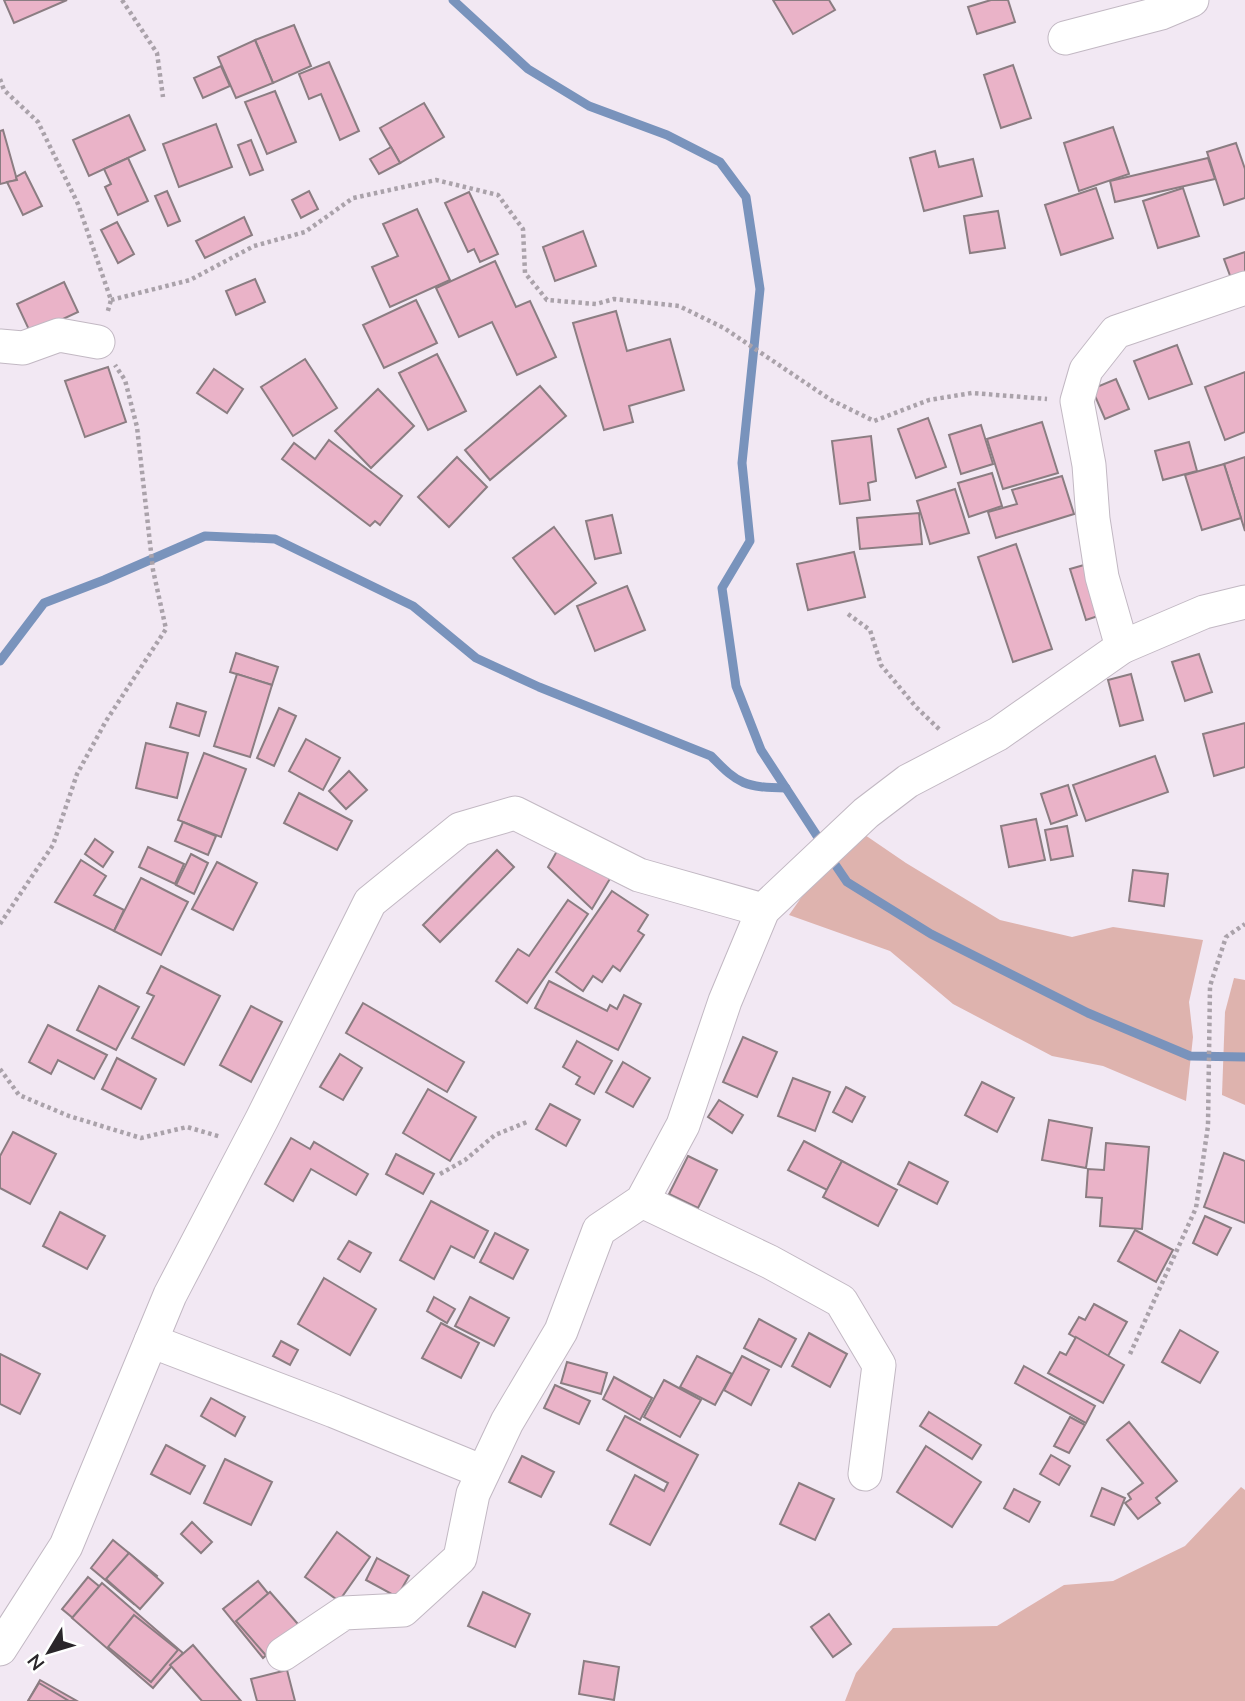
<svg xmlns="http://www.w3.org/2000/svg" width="1245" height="1701" viewBox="0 0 1245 1701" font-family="'Nunito Sans',sans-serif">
  <rect width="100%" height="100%" fill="#f2e8f3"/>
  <g fill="#deb3ae">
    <path d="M 865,835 L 906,863 L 1000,920 L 1072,937 L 1113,927 L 1203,940 L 1189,1002 L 1193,1037 L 1186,1101 L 1103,1066 L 1052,1056 L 953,1004 L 890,951 L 789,915 L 810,885 Z"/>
    <path d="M 1234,978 L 1245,980 L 1245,1105 L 1222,1095 L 1225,1012 Z"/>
    <path d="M 1241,1487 L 1245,1490 L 1245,1701 L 845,1701 L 856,1673 L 893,1628 L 997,1626 L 1064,1585 L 1113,1581 L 1185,1546 Z"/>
  </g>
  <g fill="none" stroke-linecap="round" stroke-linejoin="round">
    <g stroke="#7993bc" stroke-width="9">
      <path d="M 453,0 L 528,69 L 589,106 L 667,135 L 720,162 L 746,197 L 760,289 L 742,463 L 750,541 L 722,588 L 736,686 L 761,750 L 823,845"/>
      <path d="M 0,661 L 44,603 L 104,580 L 205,536 L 275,539 L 413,606 L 476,658 L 539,687 L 711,756 C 739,785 745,787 786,788"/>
      <path d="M 830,857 L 847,882 L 931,934 L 1088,1013 L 1190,1056 L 1245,1057"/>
    </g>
  </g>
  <g fill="#eab3c8" stroke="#8b7d82" stroke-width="2">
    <path d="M 4,0 L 67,0 L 14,23 Z"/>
    <path d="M 773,0 L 829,0 L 835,10 L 793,34 Z"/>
    <path d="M 991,0 L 1008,0 L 1015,22 L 977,34 L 968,7 Z"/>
    <path d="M 294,25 L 311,66 L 273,83 L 255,40 Z"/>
    <path d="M 255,40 L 273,83 L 236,98 L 218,57 Z"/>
    <path d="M 329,62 L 359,131 L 340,140 L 321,94 L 309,99 L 299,74 Z"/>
    <path d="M 1013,65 L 1031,118 L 1001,128 L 984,75 Z"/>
    <path d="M 221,66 L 230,86 L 203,98 L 194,78 Z"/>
    <path d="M 275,91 L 296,142 L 267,154 L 245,102 Z"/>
    <path d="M 424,103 L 444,137 L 400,163 L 380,128 Z"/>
    <path d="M 129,115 L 145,150 L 89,176 L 73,140 Z"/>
    <path d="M 216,124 L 232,167 L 179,187 L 163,144 Z"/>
    <path d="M 1113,127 L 1129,174 L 1079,191 L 1064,143 Z"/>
    <path d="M 3,130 L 17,180 L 0,184 L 0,131 Z"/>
    <path d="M 251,140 L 263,170 L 250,175 L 238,145 Z"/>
    <path d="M 1236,143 L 1245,169 L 1245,198 L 1224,205 L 1207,152 Z"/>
    <path d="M 391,147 L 400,163 L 379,174 L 370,159 Z"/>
    <path d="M 935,151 L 939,167 L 973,159 L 982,196 L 924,211 L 910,158 Z"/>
    <path d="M 128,158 L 148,201 L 118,215 L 105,187 L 111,184 L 104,169 Z"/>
    <path d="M 1208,158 L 1215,179 L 1115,202 L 1110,181 Z"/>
    <path d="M 25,172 L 42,206 L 23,215 L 7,182 L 17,180 L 16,177 Z"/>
    <path d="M 1096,188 L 1113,238 L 1061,255 L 1045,205 Z"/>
    <path d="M 1183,188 L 1199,236 L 1158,248 L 1143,201 Z"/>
    <path d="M 167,191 L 180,221 L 168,226 L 155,196 Z"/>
    <path d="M 309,191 L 318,209 L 301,218 L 292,200 Z"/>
    <path d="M 469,192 L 498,254 L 480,262 L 474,249 L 468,252 L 445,203 Z"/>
    <path d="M 417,209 L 450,280 L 390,307 L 372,267 L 398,256 L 383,224 Z"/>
    <path d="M 998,211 L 1005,248 L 970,253 L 964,216 Z"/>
    <path d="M 244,217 L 252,235 L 205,258 L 196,241 Z"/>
    <path d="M 117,222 L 134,254 L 118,263 L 101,230 Z"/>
    <path d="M 583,231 L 596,266 L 555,281 L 543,247 Z"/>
    <path d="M 1245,252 L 1245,277 L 1232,281 L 1224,259 Z"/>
    <path d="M 495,261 L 516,307 L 530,301 L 556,357 L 517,375 L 492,322 L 459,337 L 436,288 Z"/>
    <path d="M 255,279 L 265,302 L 236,315 L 226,291 Z"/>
    <path d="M 64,282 L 78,312 L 31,334 L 17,304 Z"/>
    <path d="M 416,300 L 437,343 L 384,368 L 363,325 Z"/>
    <path d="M 616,311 L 627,351 L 670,339 L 684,390 L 629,406 L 633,422 L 604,430 L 573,323 Z"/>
    <path d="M 1177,345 L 1192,384 L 1149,399 L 1134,361 Z"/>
    <path d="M 437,354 L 466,411 L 428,430 L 399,373 Z"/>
    <path d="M 305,359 L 337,408 L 293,436 L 261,387 Z"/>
    <path d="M 108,367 L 126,422 L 85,437 L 65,381 Z"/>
    <path d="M 214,369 L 243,389 L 227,413 L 197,393 Z"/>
    <path d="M 1245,372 L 1245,432 L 1225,440 L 1205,387 Z"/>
    <path d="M 1116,379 L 1129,409 L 1105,419 L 1092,389 Z"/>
    <path d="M 540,386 L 566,416 L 490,480 L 465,450 Z"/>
    <path d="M 378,389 L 414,426 L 371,468 L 335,431 Z"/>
    <path d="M 928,418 L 946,467 L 916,478 L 898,429 Z"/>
    <path d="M 1042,422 L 1058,473 L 1003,489 L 987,439 Z"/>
    <path d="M 981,425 L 993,464 L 961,474 L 949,435 Z"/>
    <path d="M 871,436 L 876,481 L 868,483 L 870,500 L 840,504 L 832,441 Z"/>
    <path d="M 329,440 L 402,496 L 380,525 L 375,521 L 370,526 L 282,459 L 294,443 L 315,459 Z"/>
    <path d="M 1189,442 L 1197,471 L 1163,480 L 1155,451 Z"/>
    <path d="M 457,457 L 487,487 L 449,527 L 418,497 Z"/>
    <path d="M 1245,457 L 1245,531 L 1224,464 Z"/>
    <path d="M 1224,464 L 1241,518 L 1202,530 L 1185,475 Z"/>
    <path d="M 992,473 L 1002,506 L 969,517 L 958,483 Z"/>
    <path d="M 1062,476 L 1074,514 L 996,538 L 988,512 L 1017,504 L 1012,490 Z"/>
    <path d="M 955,489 L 969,533 L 930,544 L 917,501 Z"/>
    <path d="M 919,513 L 922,544 L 860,549 L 857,518 Z"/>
    <path d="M 612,515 L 621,553 L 595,559 L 586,521 Z"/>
    <path d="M 554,527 L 596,583 L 555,614 L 513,558 Z"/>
    <path d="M 1016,544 L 1052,649 L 1013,662 L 978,557 Z"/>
    <path d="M 854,552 L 865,597 L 808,610 L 797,564 Z"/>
    <path d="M 1091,563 L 1107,613 L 1086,620 L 1070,569 Z"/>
    <path d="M 627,586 L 645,630 L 595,651 L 577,606 Z"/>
    <path d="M 236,653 L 278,667 L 272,685 L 230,672 Z"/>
    <path d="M 1199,654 L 1212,692 L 1185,701 L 1172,662 Z"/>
    <path d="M 237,674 L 272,685 L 250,757 L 214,746 Z"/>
    <path d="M 1131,674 L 1143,720 L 1120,726 L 1108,680 Z"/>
    <path d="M 177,703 L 206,712 L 199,736 L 170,727 Z"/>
    <path d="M 279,708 L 296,716 L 274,766 L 257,758 Z"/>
    <path d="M 1245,723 L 1245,767 L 1214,776 L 1203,734 Z"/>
    <path d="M 306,739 L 340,758 L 323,790 L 289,771 Z"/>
    <path d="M 146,743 L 188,753 L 177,798 L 136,788 Z"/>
    <path d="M 204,753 L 246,769 L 221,837 L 178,820 Z"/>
    <path d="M 1155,756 L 1168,792 L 1086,821 L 1073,785 Z"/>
    <path d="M 349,771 L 367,790 L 346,809 L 329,791 Z"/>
    <path d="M 1068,785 L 1077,815 L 1051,824 L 1041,794 Z"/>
    <path d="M 299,793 L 352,821 L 337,850 L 284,823 Z"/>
    <path d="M 1036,819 L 1045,860 L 1009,867 L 1001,826 Z"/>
    <path d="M 183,822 L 216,836 L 208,855 L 175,841 Z"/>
    <path d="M 1067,826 L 1073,856 L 1051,860 L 1045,830 Z"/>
    <path d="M 95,839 L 113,852 L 103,867 L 85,854 Z"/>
    <path d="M 148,847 L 184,864 L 175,884 L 139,867 Z"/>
    <path d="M 497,850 L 514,867 L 440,942 L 423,925 Z"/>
    <path d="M 557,851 L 611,877 L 592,909 L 548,867 Z"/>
    <path d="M 191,854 L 208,863 L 194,894 L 176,885 Z"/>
    <path d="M 81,860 L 106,876 L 94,895 L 124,910 L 114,931 L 55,902 Z"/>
    <path d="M 217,862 L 257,883 L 233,930 L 192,909 Z"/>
    <path d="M 1133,870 L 1168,874 L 1164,906 L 1129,901 Z"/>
    <path d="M 141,878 L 188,902 L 161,955 L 114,931 Z"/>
    <path d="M 612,891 L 648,915 L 638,931 L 644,935 L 620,971 L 613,966 L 602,982 L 593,976 L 583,991 L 556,972 Z"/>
    <path d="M 568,900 L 588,914 L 527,1003 L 496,981 L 518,949 L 529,956 Z"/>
    <path d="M 161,966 L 220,996 L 184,1065 L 132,1038 L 154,996 L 147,993 Z"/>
    <path d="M 549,981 L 607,1011 L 610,1005 L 617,1009 L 624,995 L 641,1004 L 618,1050 L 535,1008 Z"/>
    <path d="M 99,986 L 139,1007 L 116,1050 L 77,1030 Z"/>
    <path d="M 363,1003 L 464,1062 L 447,1092 L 346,1033 Z"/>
    <path d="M 251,1006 L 282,1022 L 251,1082 L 220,1065 Z"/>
    <path d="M 48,1025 L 107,1055 L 94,1079 L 58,1060 L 51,1074 L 29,1062 Z"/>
    <path d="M 743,1037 L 777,1052 L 757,1097 L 723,1082 Z"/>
    <path d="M 577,1041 L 612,1061 L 594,1094 L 576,1084 L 580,1077 L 563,1067 Z"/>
    <path d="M 340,1054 L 362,1068 L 343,1100 L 320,1087 Z"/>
    <path d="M 117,1058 L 156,1079 L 141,1109 L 102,1089 Z"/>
    <path d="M 623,1062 L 650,1078 L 633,1107 L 606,1092 Z"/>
    <path d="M 793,1078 L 830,1092 L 815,1131 L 778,1116 Z"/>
    <path d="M 982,1082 L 1014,1098 L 997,1132 L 965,1115 Z"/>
    <path d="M 846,1087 L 865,1097 L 852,1122 L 833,1112 Z"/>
    <path d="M 428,1089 L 476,1117 L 450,1161 L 403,1133 Z"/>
    <path d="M 719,1100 L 743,1115 L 732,1133 L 708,1117 Z"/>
    <path d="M 550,1104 L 580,1120 L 566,1146 L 536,1129 Z"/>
    <path d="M 1049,1120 L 1092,1128 L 1086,1168 L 1042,1160 Z"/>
    <path d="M 13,1132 L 56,1154 L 30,1204 L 0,1188 L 0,1156 Z"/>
    <path d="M 291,1138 L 310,1149 L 314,1142 L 368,1174 L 356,1195 L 311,1169 L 293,1201 L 265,1184 Z"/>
    <path d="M 804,1141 L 842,1161 L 827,1190 L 788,1170 Z"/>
    <path d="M 1106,1143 L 1149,1147 L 1142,1229 L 1100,1226 L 1102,1198 L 1086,1197 L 1088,1169 L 1104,1170 Z"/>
    <path d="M 1224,1153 L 1245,1161 L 1245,1223 L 1204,1207 Z"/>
    <path d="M 396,1154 L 434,1174 L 423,1194 L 386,1174 Z"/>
    <path d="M 688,1156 L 717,1170 L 698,1208 L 669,1194 Z"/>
    <path d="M 842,1161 L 897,1190 L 878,1226 L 823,1197 Z"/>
    <path d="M 909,1162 L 948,1182 L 937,1204 L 898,1184 Z"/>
    <path d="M 431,1201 L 488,1231 L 474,1258 L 451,1246 L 434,1279 L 400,1260 Z"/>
    <path d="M 60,1212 L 105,1236 L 87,1269 L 43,1246 Z"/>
    <path d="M 1205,1216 L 1231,1228 L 1217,1255 L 1193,1243 Z"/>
    <path d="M 1135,1230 L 1173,1250 L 1156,1282 L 1118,1261 Z"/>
    <path d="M 495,1233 L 528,1250 L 513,1279 L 480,1262 Z"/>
    <path d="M 349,1241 L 371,1253 L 360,1272 L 338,1259 Z"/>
    <path d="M 324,1278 L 376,1309 L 350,1355 L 298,1324 Z"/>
    <path d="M 434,1297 L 455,1309 L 447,1323 L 427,1311 Z"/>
    <path d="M 470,1297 L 509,1318 L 494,1346 L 455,1326 Z"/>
    <path d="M 1094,1304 L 1127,1322 L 1108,1356 L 1069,1334 L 1079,1317 L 1085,1320 Z"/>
    <path d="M 759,1319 L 796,1339 L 781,1367 L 744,1348 Z"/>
    <path d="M 441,1323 L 479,1343 L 461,1378 L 422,1358 Z"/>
    <path d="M 1180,1330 L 1218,1352 L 1200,1383 L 1162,1362 Z"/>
    <path d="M 809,1333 L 847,1354 L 830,1387 L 792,1366 Z"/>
    <path d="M 1076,1337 L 1124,1365 L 1103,1403 L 1048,1373 L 1060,1352 L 1066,1355 Z"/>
    <path d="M 281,1341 L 298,1350 L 290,1365 L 273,1356 Z"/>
    <path d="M 0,1354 L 40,1374 L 20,1414 L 0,1404 Z"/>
    <path d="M 697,1356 L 732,1374 L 715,1405 L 680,1387 Z"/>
    <path d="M 742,1356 L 769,1370 L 751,1405 L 724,1390 Z"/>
    <path d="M 567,1362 L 607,1373 L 601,1394 L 561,1383 Z"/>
    <path d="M 1024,1366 L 1095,1406 L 1086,1423 L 1015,1383 Z"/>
    <path d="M 614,1377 L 652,1398 L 640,1420 L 603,1399 Z"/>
    <path d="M 664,1380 L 701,1400 L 680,1437 L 644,1417 Z"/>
    <path d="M 555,1385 L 590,1401 L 579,1424 L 544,1408 Z"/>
    <path d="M 211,1398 L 245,1417 L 235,1436 L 201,1416 Z"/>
    <path d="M 929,1412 L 981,1445 L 972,1459 L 920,1426 Z"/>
    <path d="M 625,1416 L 698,1455 L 650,1545 L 610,1524 L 635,1475 L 664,1491 L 668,1483 L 607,1450 Z"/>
    <path d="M 1070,1417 L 1085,1425 L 1069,1453 L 1054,1446 Z"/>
    <path d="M 1129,1422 L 1177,1481 L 1156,1498 L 1160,1503 L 1138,1519 L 1125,1503 L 1131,1499 L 1128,1494 L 1143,1483 L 1107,1440 Z"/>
    <path d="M 166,1445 L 205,1466 L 190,1494 L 151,1474 Z"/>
    <path d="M 926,1446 L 981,1482 L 952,1527 L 897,1492 Z"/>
    <path d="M 1051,1455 L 1070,1466 L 1059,1485 L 1040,1474 Z"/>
    <path d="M 522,1456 L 554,1472 L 541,1497 L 509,1482 Z"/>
    <path d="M 225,1459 L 272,1482 L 251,1525 L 204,1503 Z"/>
    <path d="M 799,1483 L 834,1499 L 815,1540 L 780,1524 Z"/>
    <path d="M 1102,1488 L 1125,1498 L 1114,1525 L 1091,1516 Z"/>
    <path d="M 1014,1489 L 1040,1502 L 1029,1522 L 1004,1508 Z"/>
    <path d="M 192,1522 L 212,1542 L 201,1553 L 181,1534 Z"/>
    <path d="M 337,1532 L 370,1557 L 339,1601 L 305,1577 Z"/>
    <path d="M 113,1540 L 157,1576 L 134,1604 L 91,1568 Z"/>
    <path d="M 129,1553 L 163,1583 L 140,1609 L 106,1579 Z"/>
    <path d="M 377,1558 L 409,1576 L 397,1597 L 366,1580 Z"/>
    <path d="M 88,1577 L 134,1615 L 108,1647 L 62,1609 Z"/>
    <path d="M 258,1581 L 297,1629 L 263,1658 L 223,1609 Z"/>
    <path d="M 102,1583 L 183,1653 L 153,1688 L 72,1618 Z"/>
    <path d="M 270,1592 L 304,1631 L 270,1660 L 236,1621 Z"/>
    <path d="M 483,1592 L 530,1614 L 515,1647 L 468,1626 Z"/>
    <path d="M 829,1614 L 851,1644 L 833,1657 L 811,1627 Z"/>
    <path d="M 134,1615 L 178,1650 L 151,1682 L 108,1647 Z"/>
    <path d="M 193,1645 L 241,1701 L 202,1701 L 170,1665 Z"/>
    <path d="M 584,1661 L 619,1667 L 614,1700 L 579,1694 Z"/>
    <path d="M 287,1670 L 295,1701 L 257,1701 L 251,1679 Z"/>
    <path d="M 40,1680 L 77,1701 L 28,1701 Z"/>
    <path d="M 39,1683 L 69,1701 L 28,1701 Z"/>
  </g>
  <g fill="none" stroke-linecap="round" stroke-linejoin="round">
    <g stroke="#c2b8c3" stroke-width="35">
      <g id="minor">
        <path d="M 1065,38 L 1161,13 L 1192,0"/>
        <path d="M 0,346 L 23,348 L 59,335 L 98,342"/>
        <path d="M 1122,647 L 1102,577 L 1093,519 L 1089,465 L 1077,401 L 1086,370 L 1116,332 L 1245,288"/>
        <path d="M 642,1201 L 770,1262 L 841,1301 L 879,1365 L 865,1474"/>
        <path d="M 151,1341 L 334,1411 L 483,1472"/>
        <path d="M 0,1649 L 66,1546 L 170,1295 L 262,1119 L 370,902 L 460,829 L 515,813 L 639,875 L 763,910"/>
        <path d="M 283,1654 L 344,1613 L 403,1610 L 460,1558 L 473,1494 L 507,1422 L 561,1331 L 599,1230 L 642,1201 L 683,1125 L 725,1001 L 763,910 L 866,813 L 908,781 L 998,734 L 1122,647 L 1204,612 L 1245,602"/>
      </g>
    </g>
    <g stroke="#aaa2aa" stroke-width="4.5" stroke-dasharray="3.5 3.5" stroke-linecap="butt">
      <path d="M 122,0 L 157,53 L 163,97"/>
      <path d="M 0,79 L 4,90 L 38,122 L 78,204 L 111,300 L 107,314"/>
      <path d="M 111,300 L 190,280 L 254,246 L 305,232 L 353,198 L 436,180 L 498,195 L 523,229 L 525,273 L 547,300 L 596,304 L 614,299 L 679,306 L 724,328 L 831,400 L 874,421 L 929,400 L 972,393 L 1047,399"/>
      <path d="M 848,614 L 870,630 L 881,665 L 916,707 L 940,730"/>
      <path d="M 0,924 L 53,845 L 77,774 L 106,721 L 166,629 L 153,570 L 137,427 L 125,380 L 115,365"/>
      <path d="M 0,1069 L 19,1095 L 69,1116 L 141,1138 L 187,1127 L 221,1137"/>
      <path d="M 440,1174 L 465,1160 L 495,1135 L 527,1122"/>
      <path d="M 1130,1354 L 1196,1208 L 1208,1126 L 1210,986 L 1226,937 L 1245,924"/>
    </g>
    <use href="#minor" stroke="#fff" stroke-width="33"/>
  </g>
  <g transform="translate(49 1652) rotate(232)" stroke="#ffffff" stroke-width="5" paint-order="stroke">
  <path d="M0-5L12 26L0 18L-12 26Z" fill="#2a262a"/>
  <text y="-10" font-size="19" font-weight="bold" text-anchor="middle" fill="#2a262a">N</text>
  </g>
</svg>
